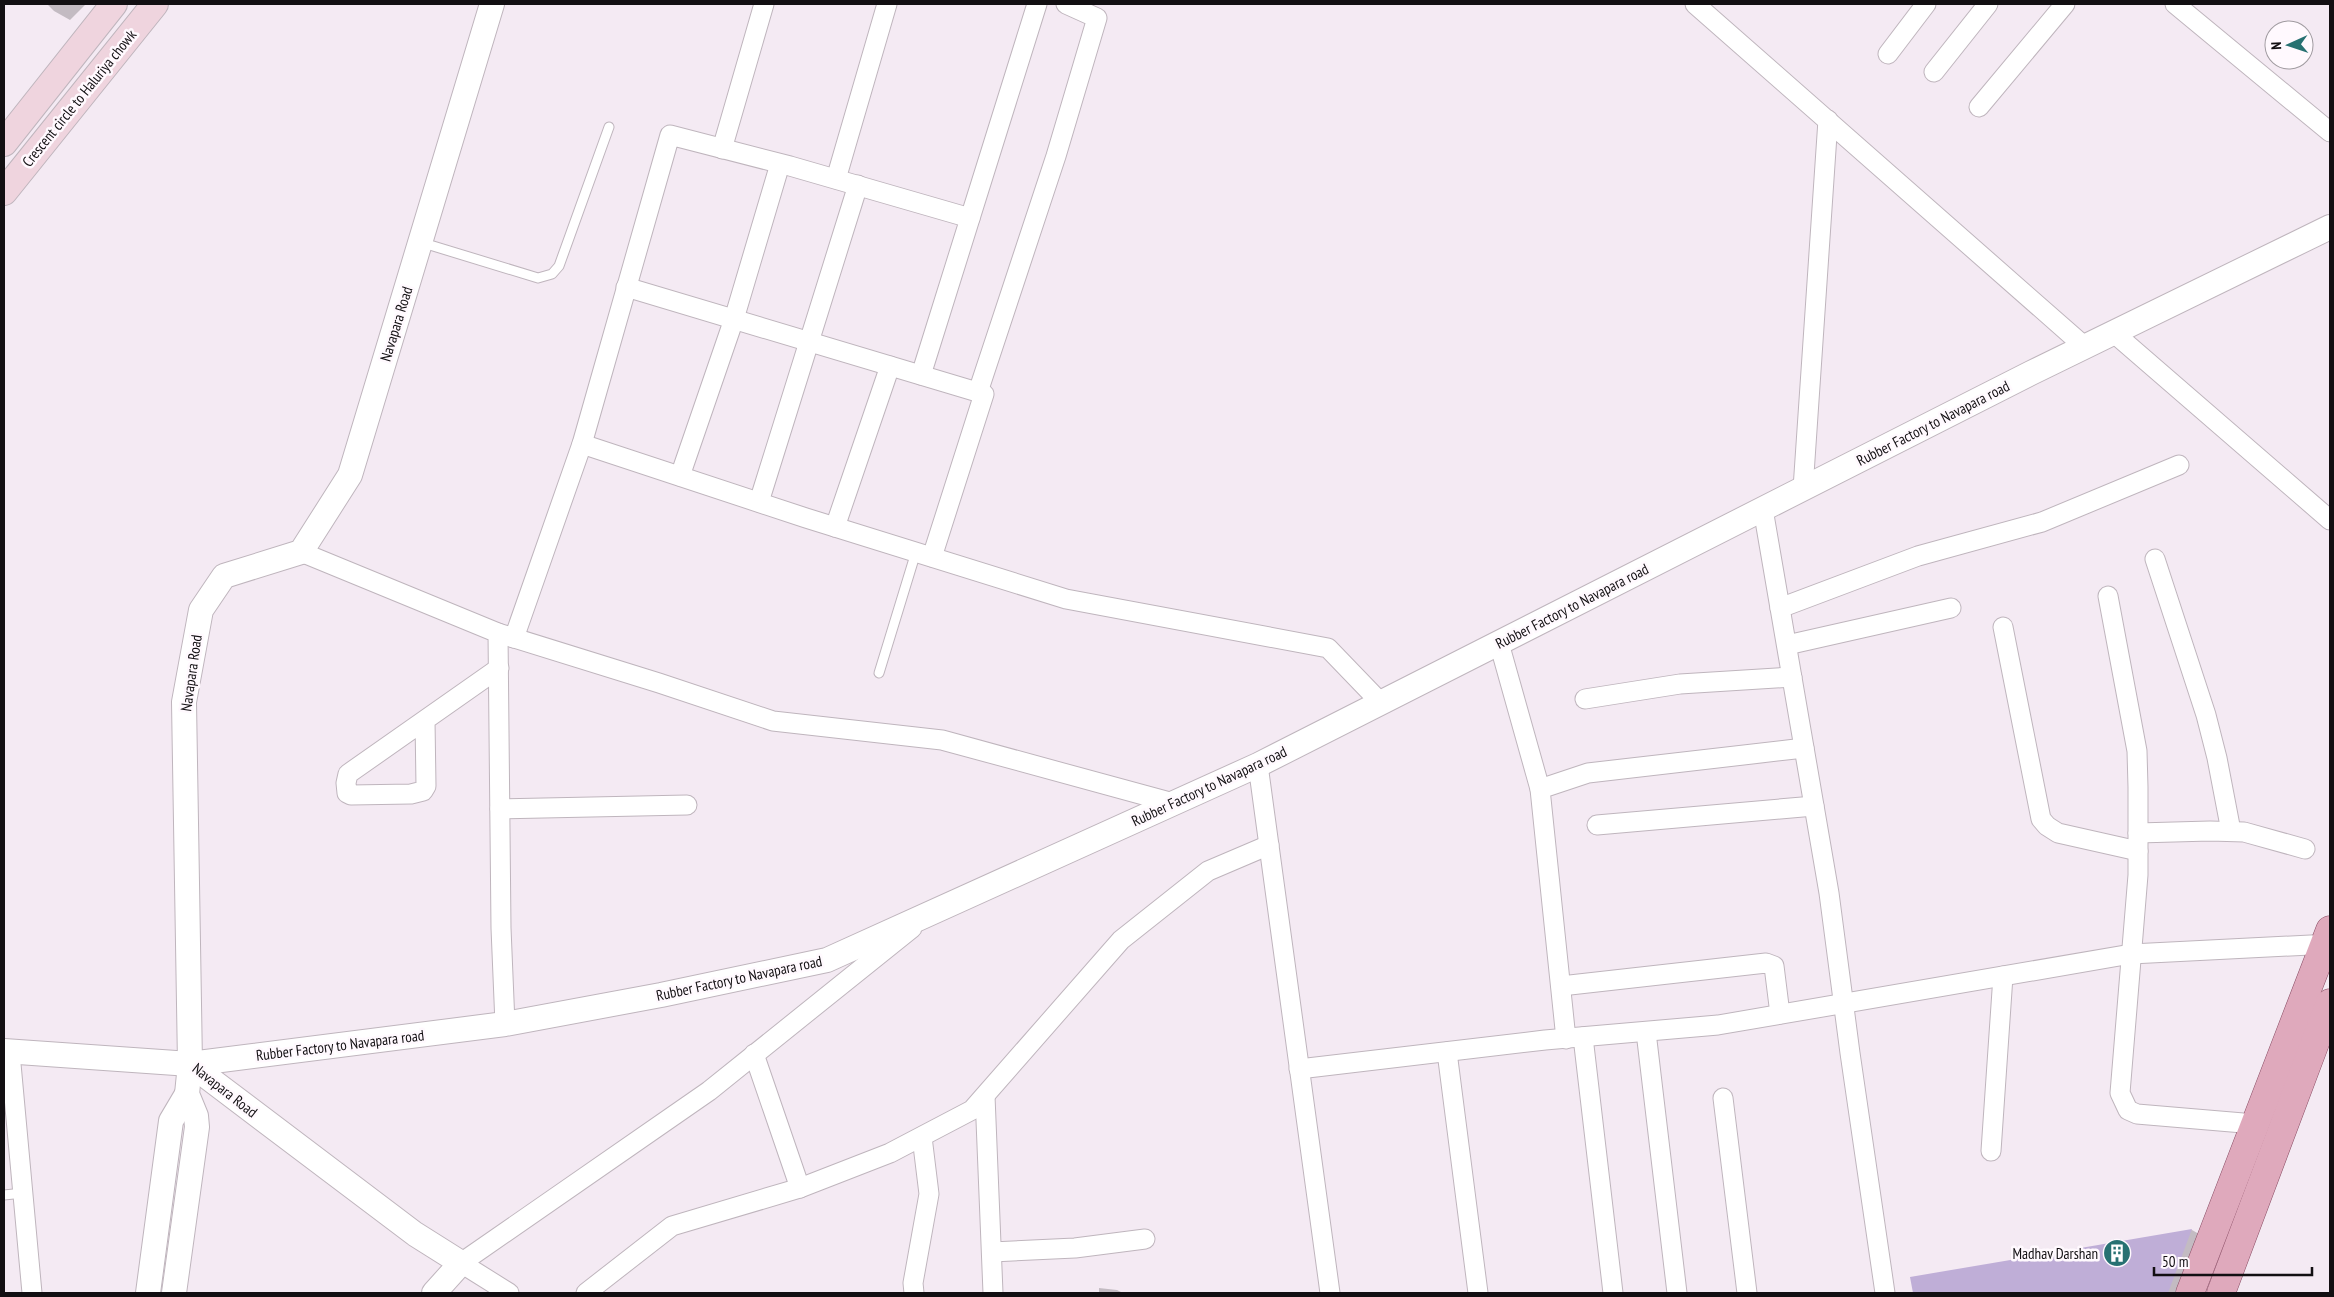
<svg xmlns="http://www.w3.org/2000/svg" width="2334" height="1297" viewBox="0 0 2334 1297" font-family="'PT Sans Narrow',sans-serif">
  <rect width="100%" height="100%" fill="#f4eaf3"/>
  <g fill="#0003">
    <path d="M 47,4 L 86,4 L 70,20 L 54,11 Z"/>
    <path d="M 2192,1230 L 2213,1242 L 2194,1293 L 1915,1293 L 1912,1278 Z"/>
    <path d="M 1099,1288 L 1117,1290 L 1123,1293 L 1099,1293 Z"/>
  </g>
  <path fill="#bfaed7" d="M 2192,1229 L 2168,1293 L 1913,1293 L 1910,1277 Z"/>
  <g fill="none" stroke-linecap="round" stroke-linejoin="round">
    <g stroke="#bfb5bd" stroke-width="11">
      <g id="service">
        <path d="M 420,242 L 538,278 L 552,274 L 559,266 L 609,127"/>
        <path d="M 879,673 L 916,552"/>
        <path d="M 4,1195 L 23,1193"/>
      </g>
    </g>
    <g stroke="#bfb5bd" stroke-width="21">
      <g id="minor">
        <path d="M 1695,4 L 2085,347"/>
        <path d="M 2175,4 L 2330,132"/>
        <path d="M 1888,54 L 1926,4"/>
        <path d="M 1934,72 L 1988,4"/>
        <path d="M 1979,107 L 2065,4"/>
        <path d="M 722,149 L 764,4"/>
        <path d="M 836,179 L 887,4"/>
        <path d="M 626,287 L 984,394 L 932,557"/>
        <path d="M 2114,333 L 2330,520"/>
        <path d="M 921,375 L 1037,4"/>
        <path d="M 978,392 L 1056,156 L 1097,18 L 1066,4"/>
        <path d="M 582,444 L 806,518 L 1066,599 L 1328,648 L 1381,703"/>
        <path d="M 680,476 L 734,319 L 780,164"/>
        <path d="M 1803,489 L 1828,120"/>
        <path d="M 759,502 L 858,185"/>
        <path d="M 1763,509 L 1829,893 L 1850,1053 L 1885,1293"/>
        <path d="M 835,527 L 890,366"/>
        <path d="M 301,552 L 498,633 L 501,928 L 505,1024"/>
        <path d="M 2155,559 L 2206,715 L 2217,758 L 2231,831"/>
        <path d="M 2108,596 L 2137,751 L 2138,787 L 2138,875 L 2120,1093 L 2128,1110 L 2137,1114 L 2255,1124"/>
        <path d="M 1780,608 L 1918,556 L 2042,522 L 2179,465"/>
        <path d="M 2003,627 L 2041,819 L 2047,826 L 2058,833 L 2138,851"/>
        <path d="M 498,633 L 659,683 L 773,721 L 942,740 L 1173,803"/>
        <path d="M 514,638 L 582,444 L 670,135 L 790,166 L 970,218"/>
        <path d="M 1499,643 L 1540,789"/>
        <path d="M 1787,645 L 1951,608"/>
        <path d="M 1585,699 L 1680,684 L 1792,677"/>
        <path d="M 425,720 L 426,786 L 423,791 L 411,794 L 351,795 L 347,793 L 346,783 L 348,774 L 499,668"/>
        <path d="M 1258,765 L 1330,1293"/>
        <path d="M 500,809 L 687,805"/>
        <path d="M 1597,825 L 1814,806"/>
        <path d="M 2138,833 L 2210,831 L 2244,832 L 2305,849"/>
        <path d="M 1561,986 L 1766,963 L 1774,966 L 1780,1014"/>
        <path d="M 1646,1032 L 1677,1293"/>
        <path d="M 1583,1037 L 1613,1293"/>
        <path d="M 1566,1039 L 1540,789 L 1588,773 L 1804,748"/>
        <path d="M 1447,1052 L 1478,1293"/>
        <path d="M 10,1053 L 32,1293"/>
        <path d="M 754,1054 L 800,1188"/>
        <path d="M 1299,1069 L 1545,1040 L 1718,1025 L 2131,954 L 2330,944"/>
        <path d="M 985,1096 L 993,1293"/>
        <path d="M 1723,1098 L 1747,1293"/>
        <path d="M 1991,1151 L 2003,976"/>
        <path d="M 992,1252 L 1075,1248 L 1145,1239"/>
        <path d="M 509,1293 L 461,1263 L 709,1091 L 912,928"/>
        <path d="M 586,1293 L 672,1226 L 800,1188 L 890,1153 L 972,1110 L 1121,940 L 1208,871 L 1269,845"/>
        <path d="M 914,1293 L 913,1283 L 929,1194 L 922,1137"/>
      </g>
    </g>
    <g stroke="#bfb5bd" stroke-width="26">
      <g id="tertiary">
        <path d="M 4,1051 L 190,1064 L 505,1024 L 661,995 L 827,960 L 1258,765 L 2031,373 L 2330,227"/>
        <path d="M 148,1293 L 171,1121 L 187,1094"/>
        <path d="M 174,1293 L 197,1127 L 196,1116 L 187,1094 L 190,1064"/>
        <path d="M 434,1293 L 461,1263 L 415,1234 L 190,1064 L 184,702 L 201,610 L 224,576 L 301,552 L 350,475 L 492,4"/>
      </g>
    </g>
    <g stroke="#bfb5bd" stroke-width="28">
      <g id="secondary">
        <path d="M 4,143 L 114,4"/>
        <path d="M 4,192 L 155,4"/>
      </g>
    </g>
    <g stroke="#894d64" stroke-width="29">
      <g id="primary">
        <path d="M 2190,1293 L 2330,930"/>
        <path d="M 2221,1293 L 2330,1003"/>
      </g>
    </g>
    <use href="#service" stroke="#fff" stroke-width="9"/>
    <use href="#minor" stroke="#fff" stroke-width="19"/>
    <use href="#tertiary" stroke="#fff" stroke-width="24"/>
    <use href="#secondary" stroke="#efd4de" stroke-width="26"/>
    <use href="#primary" stroke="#dfa9bc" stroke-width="28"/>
  </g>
  <defs>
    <g id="building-disc" transform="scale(1.4375)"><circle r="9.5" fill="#277172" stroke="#fff9fe"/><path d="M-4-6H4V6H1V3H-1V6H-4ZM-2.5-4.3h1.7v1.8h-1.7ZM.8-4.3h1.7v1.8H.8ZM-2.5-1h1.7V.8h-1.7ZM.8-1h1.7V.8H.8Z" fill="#fff"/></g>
  </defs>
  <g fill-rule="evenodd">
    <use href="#building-disc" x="2117" y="1253"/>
  </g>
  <g text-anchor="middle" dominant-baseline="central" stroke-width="5" stroke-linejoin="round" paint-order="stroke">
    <g font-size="15" fill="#120f12" stroke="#fff9fe">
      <text transform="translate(79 98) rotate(-51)">Crescent circle to Haluriya chowk</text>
      <text transform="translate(396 324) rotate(-73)">Navapara Road</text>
      <text transform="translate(1933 423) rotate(-27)">Rubber Factory to Navapara road</text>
      <text transform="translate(1572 606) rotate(-27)">Rubber Factory to Navapara road</text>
      <text transform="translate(191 673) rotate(-82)">Navapara Road</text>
      <text transform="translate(1209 786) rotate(-25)">Rubber Factory to Navapara road</text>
      <text transform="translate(739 978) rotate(-12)">Rubber Factory to Navapara road</text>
      <text transform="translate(340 1045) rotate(-7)">Rubber Factory to Navapara road</text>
      <text transform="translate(225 1090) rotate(38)">Navapara Road</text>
    </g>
    <g font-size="15" fill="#120f12" stroke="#fff9fe" text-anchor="end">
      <text x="2098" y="1253">Madhav Darshan</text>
    </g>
  </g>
  <rect width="2334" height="1297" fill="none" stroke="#120f12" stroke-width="10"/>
  <g transform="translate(2289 45) rotate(267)"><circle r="24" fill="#fff9fe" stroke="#a09ba0"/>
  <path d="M0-4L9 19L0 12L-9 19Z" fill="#277172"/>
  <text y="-8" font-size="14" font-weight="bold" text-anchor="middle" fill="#120f12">N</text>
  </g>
  <path d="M2154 1267v8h158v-8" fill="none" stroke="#120f12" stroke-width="2.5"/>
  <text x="2162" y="1267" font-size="15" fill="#120f12" stroke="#fff9fe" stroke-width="4" paint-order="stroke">50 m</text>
</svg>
